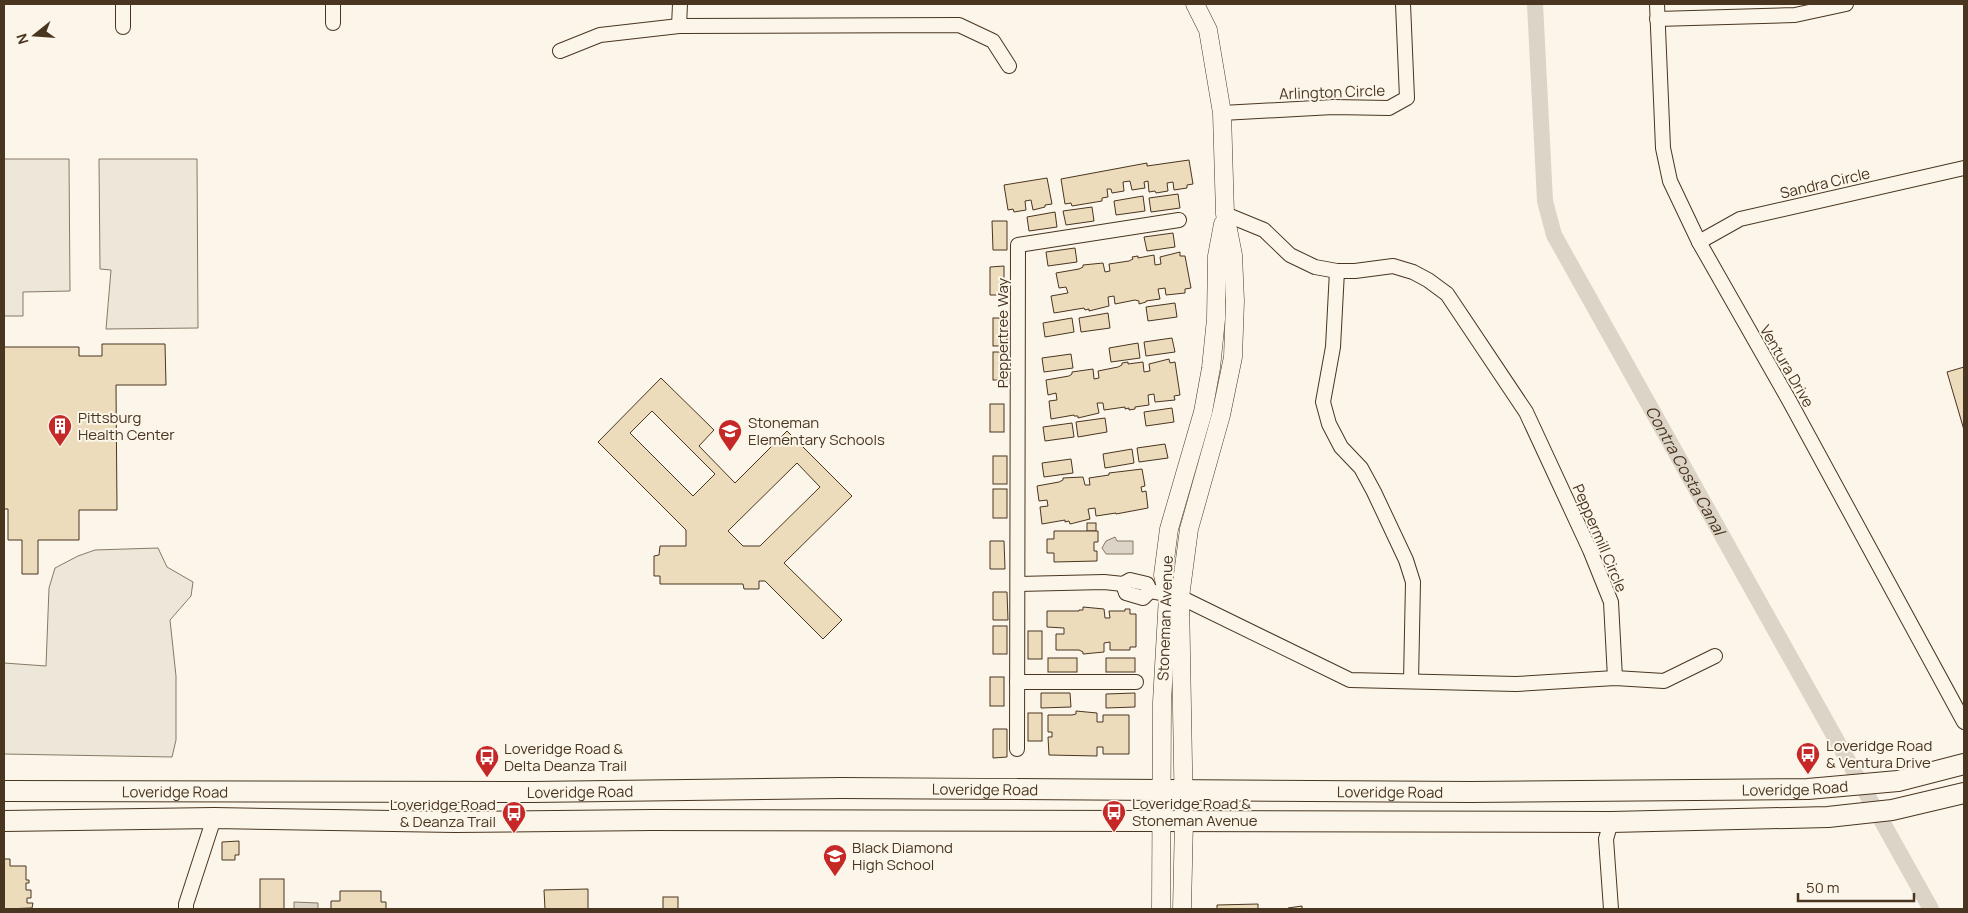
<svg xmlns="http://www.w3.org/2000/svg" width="1968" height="913" viewBox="0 0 1968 913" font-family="Manrope,sans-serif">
  <rect width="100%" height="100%" fill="#fbf6e9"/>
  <g fill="#ede7d9" stroke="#887966">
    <path d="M 4,159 L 69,159 L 70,291 L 23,292 L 23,316 L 4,316 Z"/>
    <path d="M 99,159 L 197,159 L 198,328 L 106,329 L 111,270 L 100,269 Z"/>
    <path d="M 158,548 L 167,567 L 193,582 L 191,596 L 170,620 L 176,676 L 176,740 L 172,757 L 4,754 L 4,663 L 46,666 L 49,588 L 55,568 L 78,556 L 95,550 Z"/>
  </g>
  <g fill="#dcd4c6" stroke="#887966">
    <path d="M 1115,537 L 1117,541 L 1133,541 L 1133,554 L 1106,554 L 1102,548 L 1106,541 Z"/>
    <path d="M 294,902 L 318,903 L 318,909 L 294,909 Z"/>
  </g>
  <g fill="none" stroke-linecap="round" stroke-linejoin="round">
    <path stroke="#dcd4c6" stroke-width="16" id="s1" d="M 1535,4 L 1545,201 L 1554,235 L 1931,909"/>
  </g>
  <g fill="#ecdcbc" stroke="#4a3520" fill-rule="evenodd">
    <path d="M 1189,160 L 1193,184 L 1187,185 L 1187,188 L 1174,190 L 1173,182 L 1167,183 L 1168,191 L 1156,193 L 1155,191 L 1149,192 L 1148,181 L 1144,182 L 1145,188 L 1132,190 L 1130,181 L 1123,182 L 1124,191 L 1112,193 L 1111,189 L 1107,189 L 1108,197 L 1102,198 L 1102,201 L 1072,206 L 1071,203 L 1065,204 L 1061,179 L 1147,163 L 1147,166 Z"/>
    <path d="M 1047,178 L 1052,204 L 1045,205 L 1045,207 L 1033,210 L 1031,200 L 1025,201 L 1026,210 L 1014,212 L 1013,209 L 1008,210 L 1004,185 Z"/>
    <path d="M 1178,194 L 1180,208 L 1151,212 L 1149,198 Z"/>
    <path d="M 1143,196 L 1145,211 L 1116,215 L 1114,201 Z"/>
    <path d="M 1092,207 L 1094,221 L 1066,225 L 1063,211 Z"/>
    <path d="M 1055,212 L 1057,227 L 1029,231 L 1027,217 Z"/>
    <path d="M 992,221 L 1007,221 L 1007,250 L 993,250 Z"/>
    <path d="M 1173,233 L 1175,247 L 1147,251 L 1144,237 Z"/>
    <path d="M 1075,248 L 1077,262 L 1048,266 L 1046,252 Z"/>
    <path d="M 1180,252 L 1180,256 L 1185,256 L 1191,288 L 1185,289 L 1185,293 L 1166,295 L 1165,288 L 1158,289 L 1160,299 L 1146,301 L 1146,302 L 1139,304 L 1139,301 L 1135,300 L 1115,304 L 1114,296 L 1108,297 L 1109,306 L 1089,311 L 1089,309 L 1085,310 L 1084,308 L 1054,313 L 1051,296 L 1068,293 L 1066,287 L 1059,288 L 1056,273 L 1079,269 L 1083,267 L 1083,265 L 1103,263 L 1105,272 L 1110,271 L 1109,264 L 1129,261 L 1133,259 L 1132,257 L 1138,256 L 1138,258 L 1154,255 L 1155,265 L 1161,264 L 1160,257 Z"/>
    <path d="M 1004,266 L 1004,295 L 990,295 L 990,267 Z"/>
    <path d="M 1175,303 L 1177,317 L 1148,321 L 1146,307 Z"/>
    <path d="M 1108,313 L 1110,328 L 1081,332 L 1079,318 Z"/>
    <rect x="993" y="318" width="14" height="28"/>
    <path d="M 1072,318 L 1074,332 L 1045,337 L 1043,323 Z"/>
    <path d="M 1172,338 L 1175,352 L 1146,356 L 1144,342 Z"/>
    <path d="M 1138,343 L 1140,358 L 1111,362 L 1109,348 Z"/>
    <path d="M 102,344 L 165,344 L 166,385 L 116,385 L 117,510 L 79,510 L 79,540 L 38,540 L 38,574 L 22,574 L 22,540 L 8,540 L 8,509 L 4,509 L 4,347 L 79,347 L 79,356 L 102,356 Z"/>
    <rect x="993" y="352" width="14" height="28"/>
    <path d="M 1071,354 L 1073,368 L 1044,372 L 1042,358 Z"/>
    <path d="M 1169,359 L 1170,363 L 1175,362 L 1180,395 L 1174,396 L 1175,400 L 1155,402 L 1154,394 L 1148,395 L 1149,405 L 1135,407 L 1135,409 L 1129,410 L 1129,408 L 1125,409 L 1125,407 L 1104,410 L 1103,403 L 1097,403 L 1099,413 L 1078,418 L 1078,416 L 1074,416 L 1074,415 L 1051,419 L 1049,401 L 1057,400 L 1056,393 L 1048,395 L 1046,380 L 1069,376 L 1072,374 L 1072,372 L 1093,369 L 1094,379 L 1099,378 L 1098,371 L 1118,367 L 1122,365 L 1122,363 L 1128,362 L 1128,364 L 1143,362 L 1144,372 L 1150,371 L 1149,364 Z"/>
    <path d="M 1964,367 L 1964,430 L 1947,372 Z"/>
    <path d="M 661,378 L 714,430 L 699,446 L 735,483 L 787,431 L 852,496 L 784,563 L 842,620 L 823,639 L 765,581 L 759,581 L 759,589 L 744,589 L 743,584 L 660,584 L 660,576 L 654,576 L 654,556 L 659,555 L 660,546 L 686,546 L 686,530 L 598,442 ZM 652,411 L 715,474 L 693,496 L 630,433 ZM 797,463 L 820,487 L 760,546 L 743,546 L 728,531 Z"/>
    <rect x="990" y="404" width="14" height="28"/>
    <path d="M 1172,408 L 1174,422 L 1146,426 L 1144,412 Z"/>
    <path d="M 1105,418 L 1107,432 L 1078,437 L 1076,422 Z"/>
    <path d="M 1072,423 L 1074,437 L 1045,441 L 1043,427 Z"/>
    <path d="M 1165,444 L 1168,458 L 1139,462 L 1137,448 Z"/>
    <path d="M 1132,449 L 1134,463 L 1105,468 L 1103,454 Z"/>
    <rect x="993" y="456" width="14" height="28"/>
    <path d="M 1071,459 L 1073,473 L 1044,477 L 1042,463 Z"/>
    <path d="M 1142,469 L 1145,486 L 1141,487 L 1142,492 L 1146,491 L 1148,508 L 1116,514 L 1116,513 L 1096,516 L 1095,508 L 1088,509 L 1090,519 L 1070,524 L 1069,521 L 1065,522 L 1065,520 L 1042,524 L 1040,507 L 1048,506 L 1047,500 L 1039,501 L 1037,486 L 1059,482 L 1063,480 L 1063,478 L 1083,477 L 1085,485 L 1090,485 L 1089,478 L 1109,475 L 1109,473 Z"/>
    <rect x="993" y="489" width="14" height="29"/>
    <rect x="1087" y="523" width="9" height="8"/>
    <path d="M 1054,531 L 1098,531 L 1098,542 L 1094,542 L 1094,551 L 1097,551 L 1097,561 L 1054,562 L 1054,553 L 1047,553 L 1047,539 L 1054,539 Z"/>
    <path d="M 990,541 L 1004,541 L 1005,569 L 990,569 Z"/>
    <path d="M 993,592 L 1007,592 L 1008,620 L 993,620 Z"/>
    <path d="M 1083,607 L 1104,609 L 1105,618 L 1110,618 L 1109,611 L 1125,611 L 1125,609 L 1130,609 L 1130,614 L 1136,614 L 1136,647 L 1130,647 L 1130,650 L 1110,650 L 1110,642 L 1104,643 L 1104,652 L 1083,654 L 1083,652 L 1079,650 L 1056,650 L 1056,634 L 1064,634 L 1064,628 L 1047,627 L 1047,611 L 1079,611 L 1079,610 L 1083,610 Z"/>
    <rect x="993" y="626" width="14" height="28"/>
    <rect x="1028" y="631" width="14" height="28"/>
    <rect x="1048" y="658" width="29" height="14"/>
    <rect x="1106" y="658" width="29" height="14"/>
    <rect x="990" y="677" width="14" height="29"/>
    <path d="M 1041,693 L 1070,693 L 1071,707 L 1041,708 Z"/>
    <path d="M 1135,693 L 1135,707 L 1106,708 L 1106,694 Z"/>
    <path d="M 1076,711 L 1097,713 L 1097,722 L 1103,722 L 1103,715 L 1129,715 L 1129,754 L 1103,754 L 1103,747 L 1097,747 L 1097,756 L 1049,755 L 1048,737 L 1052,737 L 1052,732 L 1048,732 L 1048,715 L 1072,715 L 1076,714 Z"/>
    <rect x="1028" y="713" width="14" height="28"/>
    <path d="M 993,729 L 1007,729 L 1007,757 L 993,758 Z"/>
    <path d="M 239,841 L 239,855 L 235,855 L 235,860 L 222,860 L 222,842 Z"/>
    <path d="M 4,859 L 10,859 L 10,866 L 26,866 L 26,880 L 29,880 L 29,883 L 26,883 L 26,890 L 31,890 L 31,898 L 27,898 L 27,903 L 33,903 L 32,908 L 4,909 Z"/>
    <rect x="260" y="879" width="24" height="30"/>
    <path d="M 588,889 L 588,909 L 545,909 L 544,890 Z"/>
    <path d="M 340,891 L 381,891 L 381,902 L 386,902 L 386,909 L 331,909 L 331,901 L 340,901 Z"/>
    <rect x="663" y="897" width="15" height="12"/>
    <path d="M 1258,904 L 1258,909 L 1217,909 L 1217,905 Z"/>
    <path d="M 1302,906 L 1302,909 L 1288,909 L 1288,908 Z"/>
  </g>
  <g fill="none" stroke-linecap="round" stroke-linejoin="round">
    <g stroke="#4a3520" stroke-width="16">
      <g id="minor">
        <path d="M 123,4 L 123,27"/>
        <path d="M 333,4 L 333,23"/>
        <path d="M 1657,4 L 1663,148 L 1670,181 L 1699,242 L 1790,402 L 1964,722"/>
        <path d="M 1657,19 L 1795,15 L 1846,4"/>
        <path d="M 679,26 L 680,4"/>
        <path d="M 560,51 L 600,35 L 679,26 L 959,25 L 993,41 L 1009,66"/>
        <path d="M 1222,113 L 1333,107 L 1389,108 L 1407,98 L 1403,4"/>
        <path d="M 1225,214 L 1264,230 L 1290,255 L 1315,267 L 1337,271 L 1355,271 L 1393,266 L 1413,272 L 1428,280 L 1447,294 L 1526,412 L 1590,550 L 1611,602 L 1615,678"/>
        <path d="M 1699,242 L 1740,219 L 1964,168"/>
        <path d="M 1337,271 L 1333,347 L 1323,402 L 1329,424 L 1341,447 L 1361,468 L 1374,492 L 1406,560 L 1413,582 L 1411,681"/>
        <path d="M 1018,584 L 1104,582 L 1123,584 L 1130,580 L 1147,584 L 1150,591"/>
        <path d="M 1123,584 L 1126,593 L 1143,598 L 1150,591"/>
        <path d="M 1150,591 L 1180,597 L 1350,680 L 1516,684 L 1615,678 L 1664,681 L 1715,656"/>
        <path d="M 1017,682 L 1136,682"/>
        <path d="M 1017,749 L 1018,245 L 1179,220"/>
        <path d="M 186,909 L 186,904 L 214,818"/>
        <path d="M 1611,909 L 1606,839 L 1611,822"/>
      </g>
    </g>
    <g stroke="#4a3520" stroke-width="19">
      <g id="tertiary">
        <path d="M 1161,909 L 1162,702 L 1168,596 L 1163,575 L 1169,529 L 1203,412 L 1211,368 L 1216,319 L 1217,256 L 1223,224"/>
        <path d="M 1182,909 L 1184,820 L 1180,597 L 1189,529 L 1221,415 L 1233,357 L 1235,301 L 1233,255 L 1225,214 L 1222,113 L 1208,30 L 1195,4"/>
      </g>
    </g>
    <g stroke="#4a3520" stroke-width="22">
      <g id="secondary">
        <path id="s2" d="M 4,791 L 532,792 L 841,788 L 1471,792 L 1808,789 L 1898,781 L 1964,764"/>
        <path d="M 4,821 L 214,818 L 455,822 L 652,820 L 1611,822 L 1828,817 L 1892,810 L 1964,793"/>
      </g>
    </g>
    <use href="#minor" stroke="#fbf6e9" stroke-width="14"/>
    <use href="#tertiary" stroke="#fbf6e9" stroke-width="18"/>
    <use href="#secondary" stroke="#fbf6e9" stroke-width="20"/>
  </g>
  <defs>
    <g id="building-pin" transform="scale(1.25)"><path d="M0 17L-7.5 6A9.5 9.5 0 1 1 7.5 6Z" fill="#c62828" stroke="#fbf6e9"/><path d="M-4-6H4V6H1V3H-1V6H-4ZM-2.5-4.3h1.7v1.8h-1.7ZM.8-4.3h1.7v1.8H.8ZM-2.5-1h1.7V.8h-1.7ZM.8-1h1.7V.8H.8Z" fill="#fff"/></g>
    <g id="school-pin" transform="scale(1.25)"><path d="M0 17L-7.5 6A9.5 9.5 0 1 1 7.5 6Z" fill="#c62828" stroke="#fbf6e9"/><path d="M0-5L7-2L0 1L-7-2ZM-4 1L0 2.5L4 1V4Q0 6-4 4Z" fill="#fff"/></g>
    <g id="bus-pin" transform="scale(1.25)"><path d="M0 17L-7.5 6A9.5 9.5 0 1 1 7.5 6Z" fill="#c62828" stroke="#fbf6e9"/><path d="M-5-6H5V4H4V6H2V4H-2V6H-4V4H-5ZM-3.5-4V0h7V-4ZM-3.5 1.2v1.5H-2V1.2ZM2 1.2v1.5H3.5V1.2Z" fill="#fff"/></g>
  </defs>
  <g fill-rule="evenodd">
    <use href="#building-pin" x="60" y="426"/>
    <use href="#school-pin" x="730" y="431"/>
    <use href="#bus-pin" x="1808" y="754"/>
    <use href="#bus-pin" x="487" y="757"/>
    <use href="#bus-pin" x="1114" y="812"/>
    <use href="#bus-pin" x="514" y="813"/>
    <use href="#school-pin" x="835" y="856"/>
  </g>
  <g text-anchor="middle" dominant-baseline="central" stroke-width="4" stroke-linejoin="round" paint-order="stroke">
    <g font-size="15" fill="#4a3520" stroke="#fbf6e9">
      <text transform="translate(1332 92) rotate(-2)">Arlington Circle</text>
      <text transform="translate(1825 183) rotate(-13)">Sandra Circle</text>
      <text transform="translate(1002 333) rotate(-90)">Peppertree Way</text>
      <text transform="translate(1787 366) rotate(60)">Ventura Drive</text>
      <text transform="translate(1600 538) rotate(67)">Peppermill Circle</text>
      <text transform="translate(1165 618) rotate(-88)">Stoneman Avenue</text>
      <text stroke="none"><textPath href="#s2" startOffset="1791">Loveridge Road</textPath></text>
      <text stroke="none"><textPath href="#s2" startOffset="981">Loveridge Road</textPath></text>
      <text stroke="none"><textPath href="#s2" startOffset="171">Loveridge Road</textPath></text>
      <text stroke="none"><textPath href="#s2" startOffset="576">Loveridge Road</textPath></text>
      <text stroke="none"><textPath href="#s2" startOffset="1386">Loveridge Road</textPath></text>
    </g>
    <g font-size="15" fill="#4a3520" stroke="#fbf6e9" text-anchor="start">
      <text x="78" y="417">Pittsburg<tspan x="78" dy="17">Health Center</tspan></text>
      <text x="748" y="422">Stoneman<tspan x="748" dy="17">Elementary Schools</tspan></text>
      <text x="1826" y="745">Loveridge Road<tspan x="1826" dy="17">&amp; Ventura Drive</tspan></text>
      <text x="504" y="748">Loveridge Road &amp;<tspan x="504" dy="17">Delta Deanza Trail</tspan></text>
      <text x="1132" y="803">Loveridge Road &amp;<tspan x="1132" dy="17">Stoneman Avenue</tspan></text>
      <text x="496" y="804" text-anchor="end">Loveridge Road<tspan x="496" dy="17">&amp; Deanza Trail</tspan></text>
      <text x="852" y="847">Black Diamond<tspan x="852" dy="17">High School</tspan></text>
    </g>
    <g font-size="16" font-style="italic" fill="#4a3520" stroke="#fbf6e9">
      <text stroke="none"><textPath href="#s1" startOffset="502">Contra Costa Canal</textPath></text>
    </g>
  </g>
  <rect width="1968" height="913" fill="none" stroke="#4a3520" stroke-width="10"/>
  <g transform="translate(35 35) rotate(253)" stroke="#fbf6e9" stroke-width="4" paint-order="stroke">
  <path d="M0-4L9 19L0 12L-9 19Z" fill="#4a3520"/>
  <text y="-8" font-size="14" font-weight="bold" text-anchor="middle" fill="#4a3520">N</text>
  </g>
  <path d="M1798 893v8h116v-8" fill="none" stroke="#4a3520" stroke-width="2.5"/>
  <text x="1806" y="893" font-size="15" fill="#4a3520" stroke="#fbf6e9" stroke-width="4" paint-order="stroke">50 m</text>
</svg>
